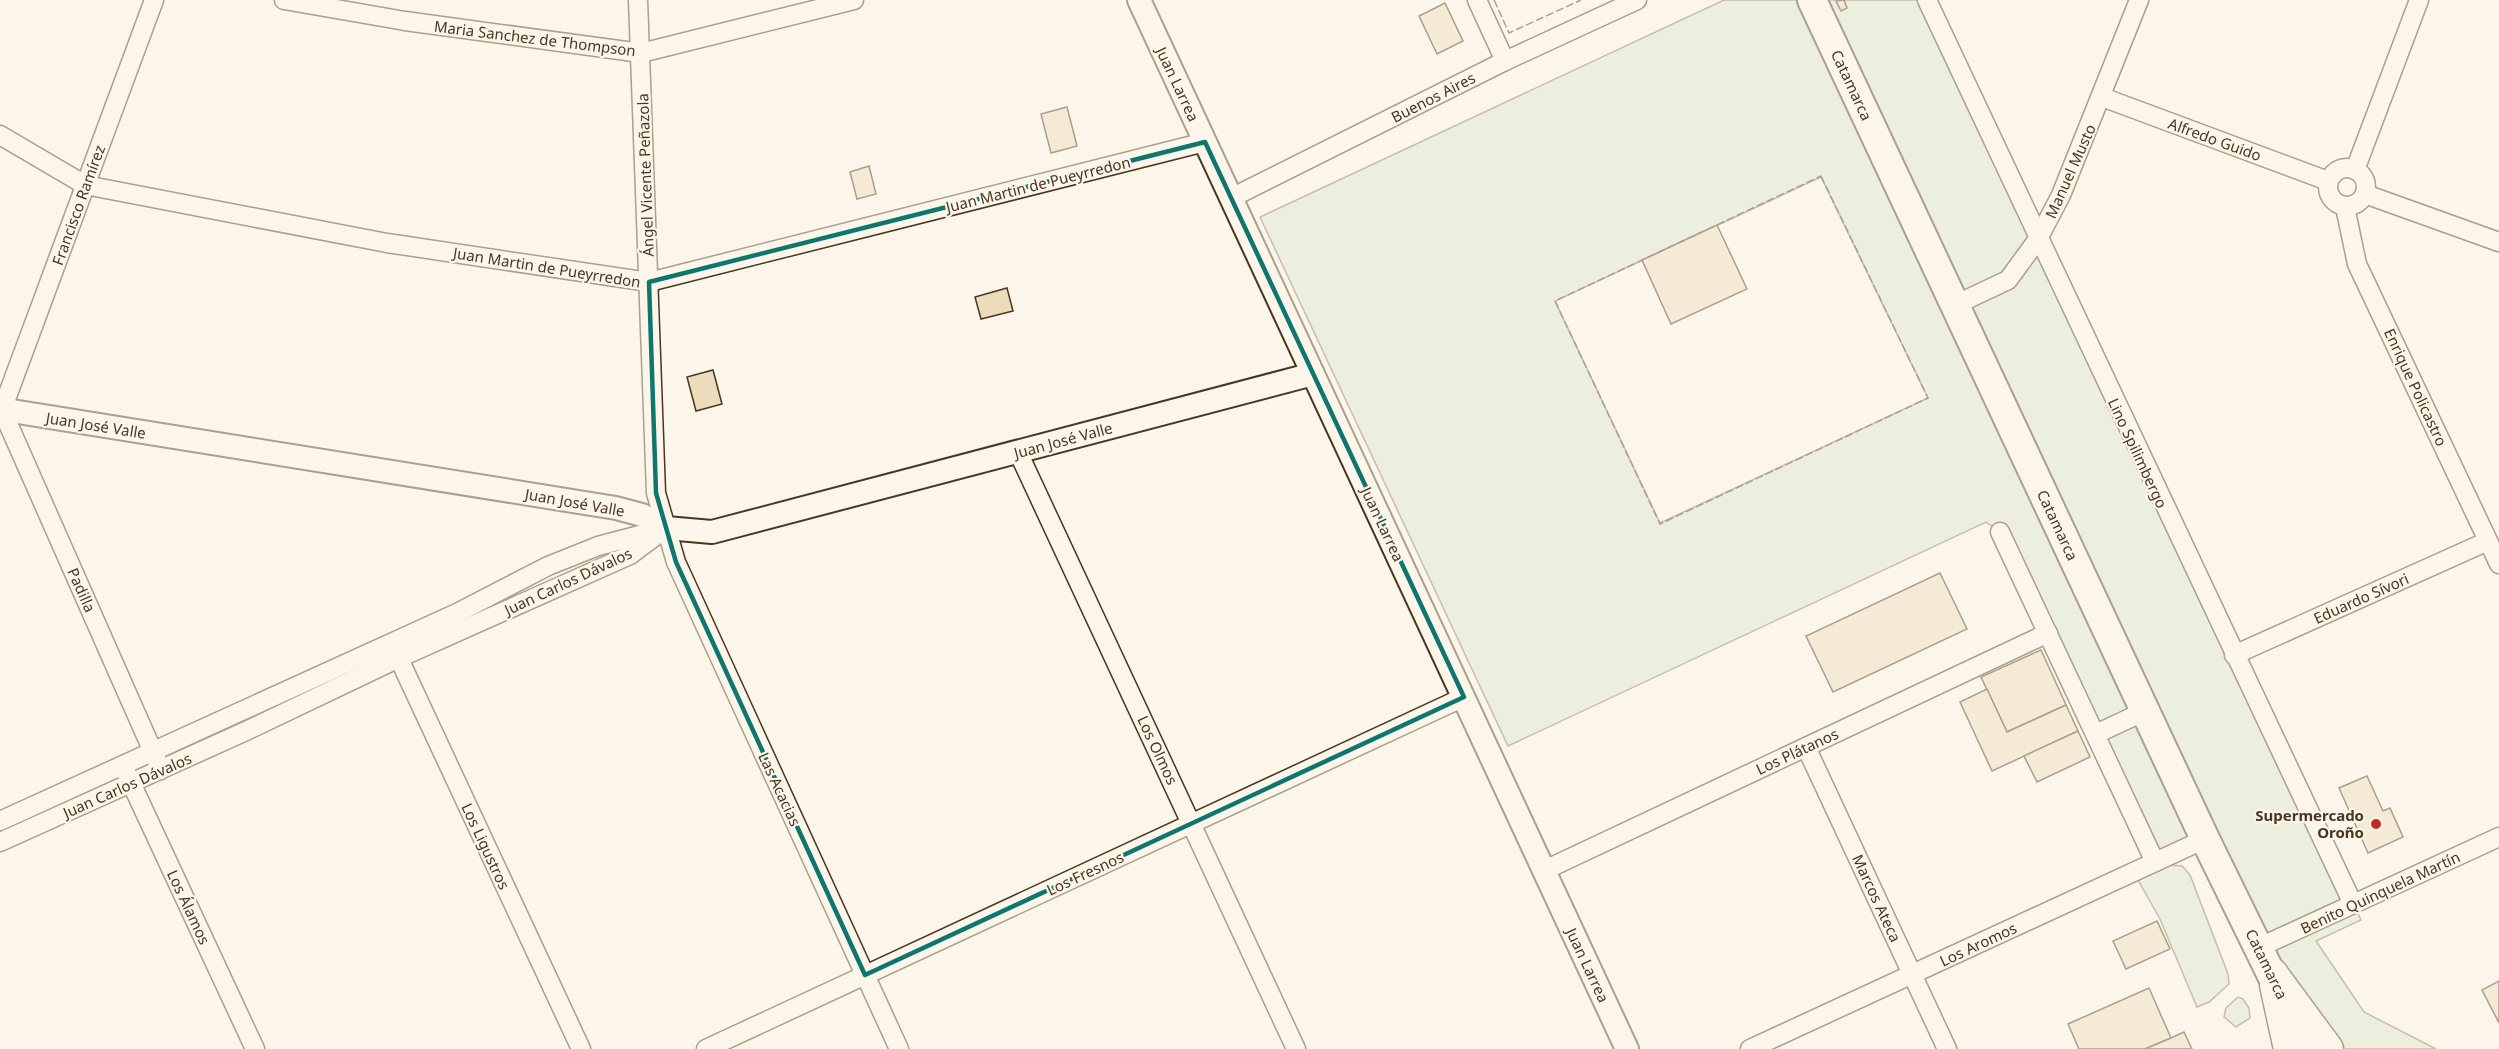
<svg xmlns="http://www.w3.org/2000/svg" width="2499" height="1049" viewBox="0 0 2499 1049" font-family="'Noto Sans',sans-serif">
  <rect width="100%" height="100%" fill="#fbf6e9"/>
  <g fill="#dce7d0" stroke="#887966" stroke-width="1.5" fill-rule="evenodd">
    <path d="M 1724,0 L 1927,0 L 2361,920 L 2316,941 L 2364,1012 L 2436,1049 L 2328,1049 L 2205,840 L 2155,862 L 2000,532 L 1986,522 L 1508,746 L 1260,217 ZM 1821,177 L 1928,398 L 1660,523 L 1555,301 Z"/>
    <path d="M 2170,865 L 2182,866 L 2190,875 L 2228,974 L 2229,984 L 2209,1002 L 2197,1007 L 2160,919 L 2138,880 Z"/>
    <path d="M 2238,997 L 2243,999 L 2249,1008 L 2250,1018 L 2236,1027 L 2224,1017 L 2226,1008 Z"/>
  </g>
  <g fill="#ecdcbc" stroke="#4a3520" stroke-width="1.5">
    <path d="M 1844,0 L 1847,8 L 1841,11 L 1836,1 Z"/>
    <path d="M 1445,3 L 1463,41 L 1437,54 L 1419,16 Z"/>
    <path d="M 1067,107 L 1077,146 L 1051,153 L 1041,114 Z"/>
    <path d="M 869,166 L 876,194 L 857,199 L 850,172 Z"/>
    <path d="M 1717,225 L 1747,289 L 1671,324 L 1642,260 Z"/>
    <path d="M 1007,288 L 1013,311 L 981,319 L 975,297 Z"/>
    <path d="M 713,370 L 722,404 L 696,411 L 687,377 Z"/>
    <path d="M 1940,573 L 1967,629 L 1833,692 L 1806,636 Z"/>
    <path d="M 2041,650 L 2066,705 L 2007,732 L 1981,677 Z"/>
    <path d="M 1987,689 L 2007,732 L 2066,705 L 2078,731 L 1992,771 L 1960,702 Z"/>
    <path d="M 2078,731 L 2090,757 L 2037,782 L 2024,756 Z"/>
    <path d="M 2367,776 L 2383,811 L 2390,808 L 2403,837 L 2368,853 L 2339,788 Z"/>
    <path d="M 2157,921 L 2170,949 L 2126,969 L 2113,941 Z"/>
    <path d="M 2499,981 L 2499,1023 L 2482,990 Z"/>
    <path d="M 2149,988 L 2171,1038 L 2145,1049 L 2079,1049 L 2068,1024 Z"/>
    <path d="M 2184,1032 L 2192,1049 L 2145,1049 L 2171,1038 Z"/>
  </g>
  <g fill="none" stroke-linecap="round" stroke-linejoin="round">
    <g stroke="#4a3520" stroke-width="21">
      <g id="minor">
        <path d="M 154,0 L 2,410 L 161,770"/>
        <path d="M 284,0 L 405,21 L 641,53 L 854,0"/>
        <path d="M 638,0 L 656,493 L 676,562 L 899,1049"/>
        <path d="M 1477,0 L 1505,61"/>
        <path d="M 1927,0 L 2353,904"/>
        <path d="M 2102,97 L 2328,181"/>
        <path d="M 0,135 L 85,185 L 387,243 L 649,282 L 1205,142"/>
        <circle cx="2347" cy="187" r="19"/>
        <path d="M 2355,170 L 2419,0"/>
        <path d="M 2365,194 L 2499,242"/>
        <path d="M 1231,198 L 1505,61 L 1637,0"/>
        <path d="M 2345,207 L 2357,264 L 2499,564"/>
        <path d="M 1955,305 L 2008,280 L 2038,239 L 2061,195 L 2139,0"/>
        <path d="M 1018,452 L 1296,1049"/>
        <path d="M 2000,532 L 2155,862"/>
        <path d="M 394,648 L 581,1049"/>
        <path d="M 2234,655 L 2488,541"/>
        <path d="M 2096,734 L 2145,711"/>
        <path d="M 1806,747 L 1947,1049"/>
        <path d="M 126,772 L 255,1049"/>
        <path d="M 0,821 L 457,613 L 548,566 L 598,546 L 655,531"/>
        <path d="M 0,842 L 246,731 L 399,658 L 630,555 L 666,528"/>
        <path d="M 1545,870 L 2048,633"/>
        <path d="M 2260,947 L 2499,837"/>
        <path d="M 706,1049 L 1464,697"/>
        <path d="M 1750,1049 L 2205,839"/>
      </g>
    </g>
    <g stroke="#4a3520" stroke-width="26">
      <g id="tertiary">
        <path d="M 1139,0 L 1627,1049"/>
        <path d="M 0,409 L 616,508 L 642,515 L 666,528 L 712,532 L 1313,374"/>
      </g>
    </g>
    <g stroke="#4a3520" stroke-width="32">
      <path id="primary" d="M 1812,0 L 2205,839 L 2308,1049"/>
    </g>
    <g stroke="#4a3520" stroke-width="33">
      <g id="trunk">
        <path d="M 2272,973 L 2328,1049"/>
        <path d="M 2275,985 L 2289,1049"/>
      </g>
    </g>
    <use href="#minor" stroke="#fbf6e9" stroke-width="18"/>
    <use href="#tertiary" stroke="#fbf6e9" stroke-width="22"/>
    <use href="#primary" stroke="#fbf6e9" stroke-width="28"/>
    <use href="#trunk" stroke="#fbf6e9" stroke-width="30"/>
    <g stroke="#4a3520" stroke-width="1.5" stroke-dasharray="8 3" stroke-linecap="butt">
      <path d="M 1494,0 L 1509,33 L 1581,0"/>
      <path d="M 1821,176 L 1928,398 L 1660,524 L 1555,301 Z"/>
    </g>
  </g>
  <path d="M0 0H2499V1049H0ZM 1205,142 L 1464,697 L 865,975 L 676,562 L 656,493 L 649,282 Z" fill="#fbf6e9" fill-opacity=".55" fill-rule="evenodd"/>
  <path fill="none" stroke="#0f766e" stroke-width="4.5" stroke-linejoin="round" d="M 1205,142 L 1464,697 L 865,975 L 676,562 L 656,493 L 649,282 Z"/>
  <circle fill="#c62828" stroke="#fbf6e9" stroke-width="2" cx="2376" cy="824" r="6"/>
  <g text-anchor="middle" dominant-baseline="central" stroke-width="4.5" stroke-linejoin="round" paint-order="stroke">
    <g font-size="15" fill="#4a3520" stroke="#fbf6e9">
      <text transform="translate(535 38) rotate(7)">Maria Sanchez de Thompson</text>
      <text transform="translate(1178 84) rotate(65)">Juan Larrea</text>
      <text transform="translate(1852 85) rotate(65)">Catamarca</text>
      <text transform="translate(1433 97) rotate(-27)">Buenos Aires</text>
      <text transform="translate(2215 139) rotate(20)">Alfredo Guido</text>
      <text transform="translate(2070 171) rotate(-66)">Manuel Musto</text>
      <text transform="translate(645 175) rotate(-92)">Ángel Vicente Peñazola</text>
      <text transform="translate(1038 184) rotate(-14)">Juan Martin de Pueyrredon</text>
      <text transform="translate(78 205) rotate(-70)">Francisco Ramírez</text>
      <text transform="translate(547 267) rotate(9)">Juan Martin de Pueyrredon</text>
      <text transform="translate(2416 387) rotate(65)">Enrique Policastro</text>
      <text transform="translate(96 425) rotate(9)">Juan José Valle</text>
      <text transform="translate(1063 440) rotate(-15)">Juan José Valle</text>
      <text transform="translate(2138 453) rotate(65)">Lino Spilimbergo</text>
      <text transform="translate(575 502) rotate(10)">Juan José Valle</text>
      <text transform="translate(1383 524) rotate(65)">Juan Larrea</text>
      <text transform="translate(2058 525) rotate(65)">Catamarca</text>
      <text transform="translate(568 581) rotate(-25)">Juan Carlos Dávalos</text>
      <text transform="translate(82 590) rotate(66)">Padilla</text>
      <text transform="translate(2361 598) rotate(-24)">Eduardo Sívori</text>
      <text transform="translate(1158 750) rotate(65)">Los Olmos</text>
      <text transform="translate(1797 751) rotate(-25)">Los Plátanos</text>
      <text transform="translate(127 785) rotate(-24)">Juan Carlos Dávalos</text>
      <text transform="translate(780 789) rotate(65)">Las Acacias</text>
      <text transform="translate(486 846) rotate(65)">Los Ligustros</text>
      <text transform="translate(1085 873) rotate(-25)">Los Fresnos</text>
      <text transform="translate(2380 892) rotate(-25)">Benito Quinquela Martín</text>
      <text transform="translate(1877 898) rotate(65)">Marcos Ateca</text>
      <text transform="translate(189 907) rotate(65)">Los Álamos</text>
      <text transform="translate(1978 944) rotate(-25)">Los Aromos</text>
      <text transform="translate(2267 964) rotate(64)">Catamarca</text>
      <text transform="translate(1588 965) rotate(65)">Juan Larrea</text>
    </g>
    <g font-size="15" font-weight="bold" fill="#4a3520" stroke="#fbf6e9" text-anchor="end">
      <text x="2364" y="815">Supermercado<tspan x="2364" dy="17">Oroño</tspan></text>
    </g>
  </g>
</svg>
